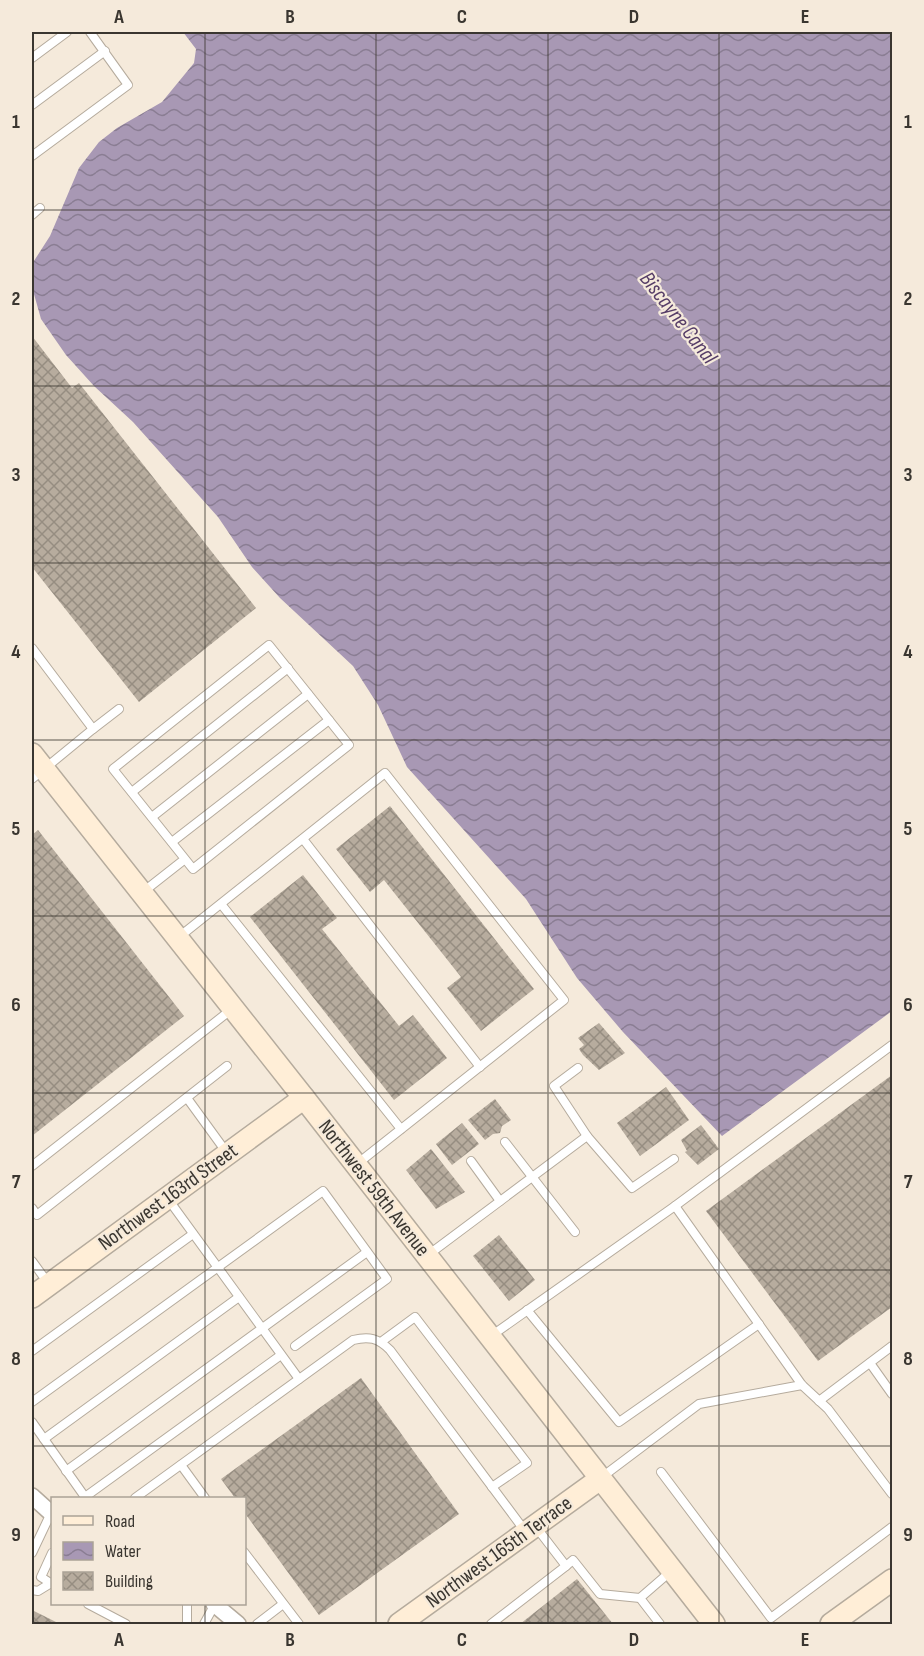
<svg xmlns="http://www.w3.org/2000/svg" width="924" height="1656" viewBox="0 0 924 1656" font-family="'Sofia Sans Condensed',sans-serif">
  <defs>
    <pattern id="water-waves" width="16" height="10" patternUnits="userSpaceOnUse" patternTransform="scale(1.5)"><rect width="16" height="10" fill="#a898b4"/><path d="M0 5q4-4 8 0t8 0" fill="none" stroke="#8a7d93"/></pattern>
    <pattern id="building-cross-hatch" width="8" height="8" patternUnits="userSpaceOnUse" patternTransform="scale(1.5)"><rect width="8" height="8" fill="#b7ac9e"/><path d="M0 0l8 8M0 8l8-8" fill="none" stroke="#968d81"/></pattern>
  </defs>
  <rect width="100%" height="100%" fill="#f5eadb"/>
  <path fill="url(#water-waves)" d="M 183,32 L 494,32 L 499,34 L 509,32 L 892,32 L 892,1011 L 722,1136 L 623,1032 L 577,978 L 526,899 L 407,767 L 378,705 L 353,666 L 280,598 L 252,567 L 218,517 L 133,422 L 94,386 L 66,355 L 41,319 L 32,287 L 32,264 L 50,236 L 79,168 L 99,142 L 117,128 L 162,102 L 194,63 L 196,49 Z"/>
  <g fill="url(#building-cross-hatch)">
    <path d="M 32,336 L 72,388 L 79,383 L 256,608 L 139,702 L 32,567 Z"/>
    <path d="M 390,806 L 534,989 L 481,1031 L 447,988 L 461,977 L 384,880 L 370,892 L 336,849 Z"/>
    <path d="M 38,830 L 184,1016 L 32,1136 L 32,835 Z"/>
    <path d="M 303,875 L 337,918 L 322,929 L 399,1026 L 413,1015 L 447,1058 L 394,1100 L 250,917 Z"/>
    <path d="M 599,1023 L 625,1053 L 599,1070 L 583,1055 L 579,1049 L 584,1045 L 578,1038 Z"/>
    <path d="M 892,1075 L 892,1307 L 818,1361 L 706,1211 Z"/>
    <path d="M 666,1087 L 689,1120 L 640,1156 L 617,1123 Z"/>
    <path d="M 495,1099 L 511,1120 L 502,1126 L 500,1133 L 493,1134 L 485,1140 L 468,1120 Z"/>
    <path d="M 462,1123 L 479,1144 L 452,1165 L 436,1144 Z"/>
    <path d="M 701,1125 L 719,1149 L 698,1165 L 685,1152 L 687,1151 L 681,1140 Z"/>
    <path d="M 431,1149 L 465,1192 L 436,1209 L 406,1170 Z"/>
    <path d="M 499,1235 L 535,1280 L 509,1301 L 473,1256 Z"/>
    <path d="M 361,1378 L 459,1514 L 319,1615 L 244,1512 L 244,1498 L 235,1498 L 221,1479 Z"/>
    <path d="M 577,1579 L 613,1624 L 520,1624 Z"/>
    <path d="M 32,1610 L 60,1624 L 32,1624 Z"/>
  </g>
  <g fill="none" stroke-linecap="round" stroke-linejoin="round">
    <g stroke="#b5ab9d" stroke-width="10">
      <g id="lane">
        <path d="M 32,58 L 67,32"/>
        <path d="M 32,105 L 105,51"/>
        <path d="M 32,156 L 128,85 L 90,32"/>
        <path d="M 32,215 L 40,208"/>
        <path d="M 32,648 L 93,729 L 32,779"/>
        <path d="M 93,729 L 119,709"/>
        <path d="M 132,792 L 288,668"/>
        <path d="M 152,817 L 308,694"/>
        <path d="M 303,839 L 480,1067"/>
        <path d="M 172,842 L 329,720"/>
        <path d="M 143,892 L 185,859 L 113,769 L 269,645 L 349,745 L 193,869 L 185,859"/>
        <path d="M 221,904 L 401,1129"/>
        <path d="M 179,937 L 385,773 L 564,1000 L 357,1164"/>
        <path d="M 578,1068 L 554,1086 L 587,1136"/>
        <path d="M 187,1098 L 227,1153"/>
        <path d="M 505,1142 L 575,1232"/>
        <path d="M 471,1161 L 500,1201"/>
        <path d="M 32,1166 L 232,1009"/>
        <path d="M 168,1199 L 299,1379"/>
        <path d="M 675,1206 L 892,1045"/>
        <path d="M 32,1208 L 37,1215 L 227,1066"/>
        <path d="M 428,1255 L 587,1136 L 632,1188 L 674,1159"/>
        <path d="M 32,1261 L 48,1283"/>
        <path d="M 527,1310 L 619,1422 L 759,1324"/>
        <path d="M 491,1336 L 675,1206 L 802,1385 L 828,1409 L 892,1494"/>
        <path d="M 381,1342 L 415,1317 L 527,1463 L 492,1487"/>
        <path d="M 32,1351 L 193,1234"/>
        <path d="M 870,1363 L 892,1394"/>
        <path d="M 819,1401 L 892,1346"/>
        <path d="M 32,1402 L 323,1191 L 387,1279 L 295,1346"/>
        <path d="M 32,1422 L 85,1497 L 281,1355"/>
        <path d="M 44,1439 L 239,1297"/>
        <path d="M 181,1465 L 205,1498"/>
        <path d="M 66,1471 L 367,1252"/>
        <path d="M 661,1472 L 771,1618 L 892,1527"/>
        <path d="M 602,1477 L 699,1404 L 802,1385"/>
        <path d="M 135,1498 L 353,1340 C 369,1336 378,1338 390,1350 L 525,1531"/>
        <path d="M 244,1552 L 299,1624"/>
        <path d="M 32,1553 L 51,1513"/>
        <path d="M 52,1553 L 41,1577 L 52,1584"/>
        <path d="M 566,1566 L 573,1560 L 600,1594 L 640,1598"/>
        <path d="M 32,1590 L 38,1591 L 51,1583"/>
        <path d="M 88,1604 L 126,1624"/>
        <path d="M 187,1624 L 187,1604"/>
        <path d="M 204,1624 L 215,1604"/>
        <path d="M 257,1624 L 283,1604"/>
        <path d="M 491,1624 L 566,1566 L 536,1527"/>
        <path d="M 660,1624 L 640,1598 L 670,1572"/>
      </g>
    </g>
    <g stroke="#b5ab9d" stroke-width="18">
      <g id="street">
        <path d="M 32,1496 L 52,1514"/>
        <path d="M 214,1604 L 238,1624"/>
      </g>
    </g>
    <g stroke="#b5ab9d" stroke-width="24">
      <g id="secondary">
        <path d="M 32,754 L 304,1098 L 714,1624"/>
        <path d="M 32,1297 L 304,1098"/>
        <path d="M 399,1624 L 600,1479"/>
        <path d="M 831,1624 L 892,1580"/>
      </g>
    </g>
    <use href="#lane" stroke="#fff" stroke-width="8"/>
    <use href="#street" stroke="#fff" stroke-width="15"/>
    <use href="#secondary" stroke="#ffeed7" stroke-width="21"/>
  </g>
  <path fill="none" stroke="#3a3630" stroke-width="1.5" stroke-opacity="0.55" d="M 205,32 L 205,1498M 376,32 L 376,1624M 548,32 L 548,1624M 719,32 L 719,1624M 32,210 L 892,210M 32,386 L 892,386M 32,563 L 892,563M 32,740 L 892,740M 32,916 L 892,916M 32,1093 L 892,1093M 32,1270 L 892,1270M 32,1446 L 892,1446M 205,1604 L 205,1624"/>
  <g text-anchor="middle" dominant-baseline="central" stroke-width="4.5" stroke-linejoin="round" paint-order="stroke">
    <g font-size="21" fill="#3a3630" stroke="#f5eadb">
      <text transform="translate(374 1188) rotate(52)">Northwest 59th Avenue</text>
      <text transform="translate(168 1197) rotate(-36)">Northwest 163rd Street</text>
      <text transform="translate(499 1552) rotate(-36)">Northwest 165th Terrace</text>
    </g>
    <g font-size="22" font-style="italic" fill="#563d67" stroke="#f5eadb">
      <text transform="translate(678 318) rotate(52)">Biscayne Canal</text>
    </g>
  </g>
  <rect width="924" height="1656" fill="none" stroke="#f5eadb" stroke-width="66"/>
  <rect x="51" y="1497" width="195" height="108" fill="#f5eadb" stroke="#aaa297" stroke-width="1.5"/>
  <rect x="63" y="1516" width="30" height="9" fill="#ffeed7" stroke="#aaa297" stroke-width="1.5"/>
  <text x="105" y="1527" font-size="18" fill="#3a3630">Road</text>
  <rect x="63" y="1542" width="30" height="18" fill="url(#water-waves)" stroke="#aaa297" stroke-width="1.5"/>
  <text x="105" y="1557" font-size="18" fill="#3a3630">Water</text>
  <rect x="63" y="1572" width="30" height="18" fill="url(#building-cross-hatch)" stroke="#aaa297" stroke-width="1.5"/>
  <text x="105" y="1587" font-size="18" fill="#3a3630">Building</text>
  <rect x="33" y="33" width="858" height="1590" fill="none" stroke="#3a3630" stroke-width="2"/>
  <g font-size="20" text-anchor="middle" font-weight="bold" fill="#3a3630">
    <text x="119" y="23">A</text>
    <text x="290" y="23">B</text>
    <text x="462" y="23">C</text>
    <text x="634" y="23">D</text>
    <text x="805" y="23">E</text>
    <text x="16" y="128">1</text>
    <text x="908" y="128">1</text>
    <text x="16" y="305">2</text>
    <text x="908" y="305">2</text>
    <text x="16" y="481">3</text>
    <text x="908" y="481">3</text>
    <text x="16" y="658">4</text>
    <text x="908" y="658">4</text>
    <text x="16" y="835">5</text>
    <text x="908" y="835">5</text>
    <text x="16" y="1011">6</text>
    <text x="908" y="1011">6</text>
    <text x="16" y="1188">7</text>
    <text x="908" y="1188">7</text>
    <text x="16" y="1365">8</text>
    <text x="908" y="1365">8</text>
    <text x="16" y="1541">9</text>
    <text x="908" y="1541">9</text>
    <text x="119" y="1646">A</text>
    <text x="290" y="1646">B</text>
    <text x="462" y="1646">C</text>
    <text x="634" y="1646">D</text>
    <text x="805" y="1646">E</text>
  </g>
</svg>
